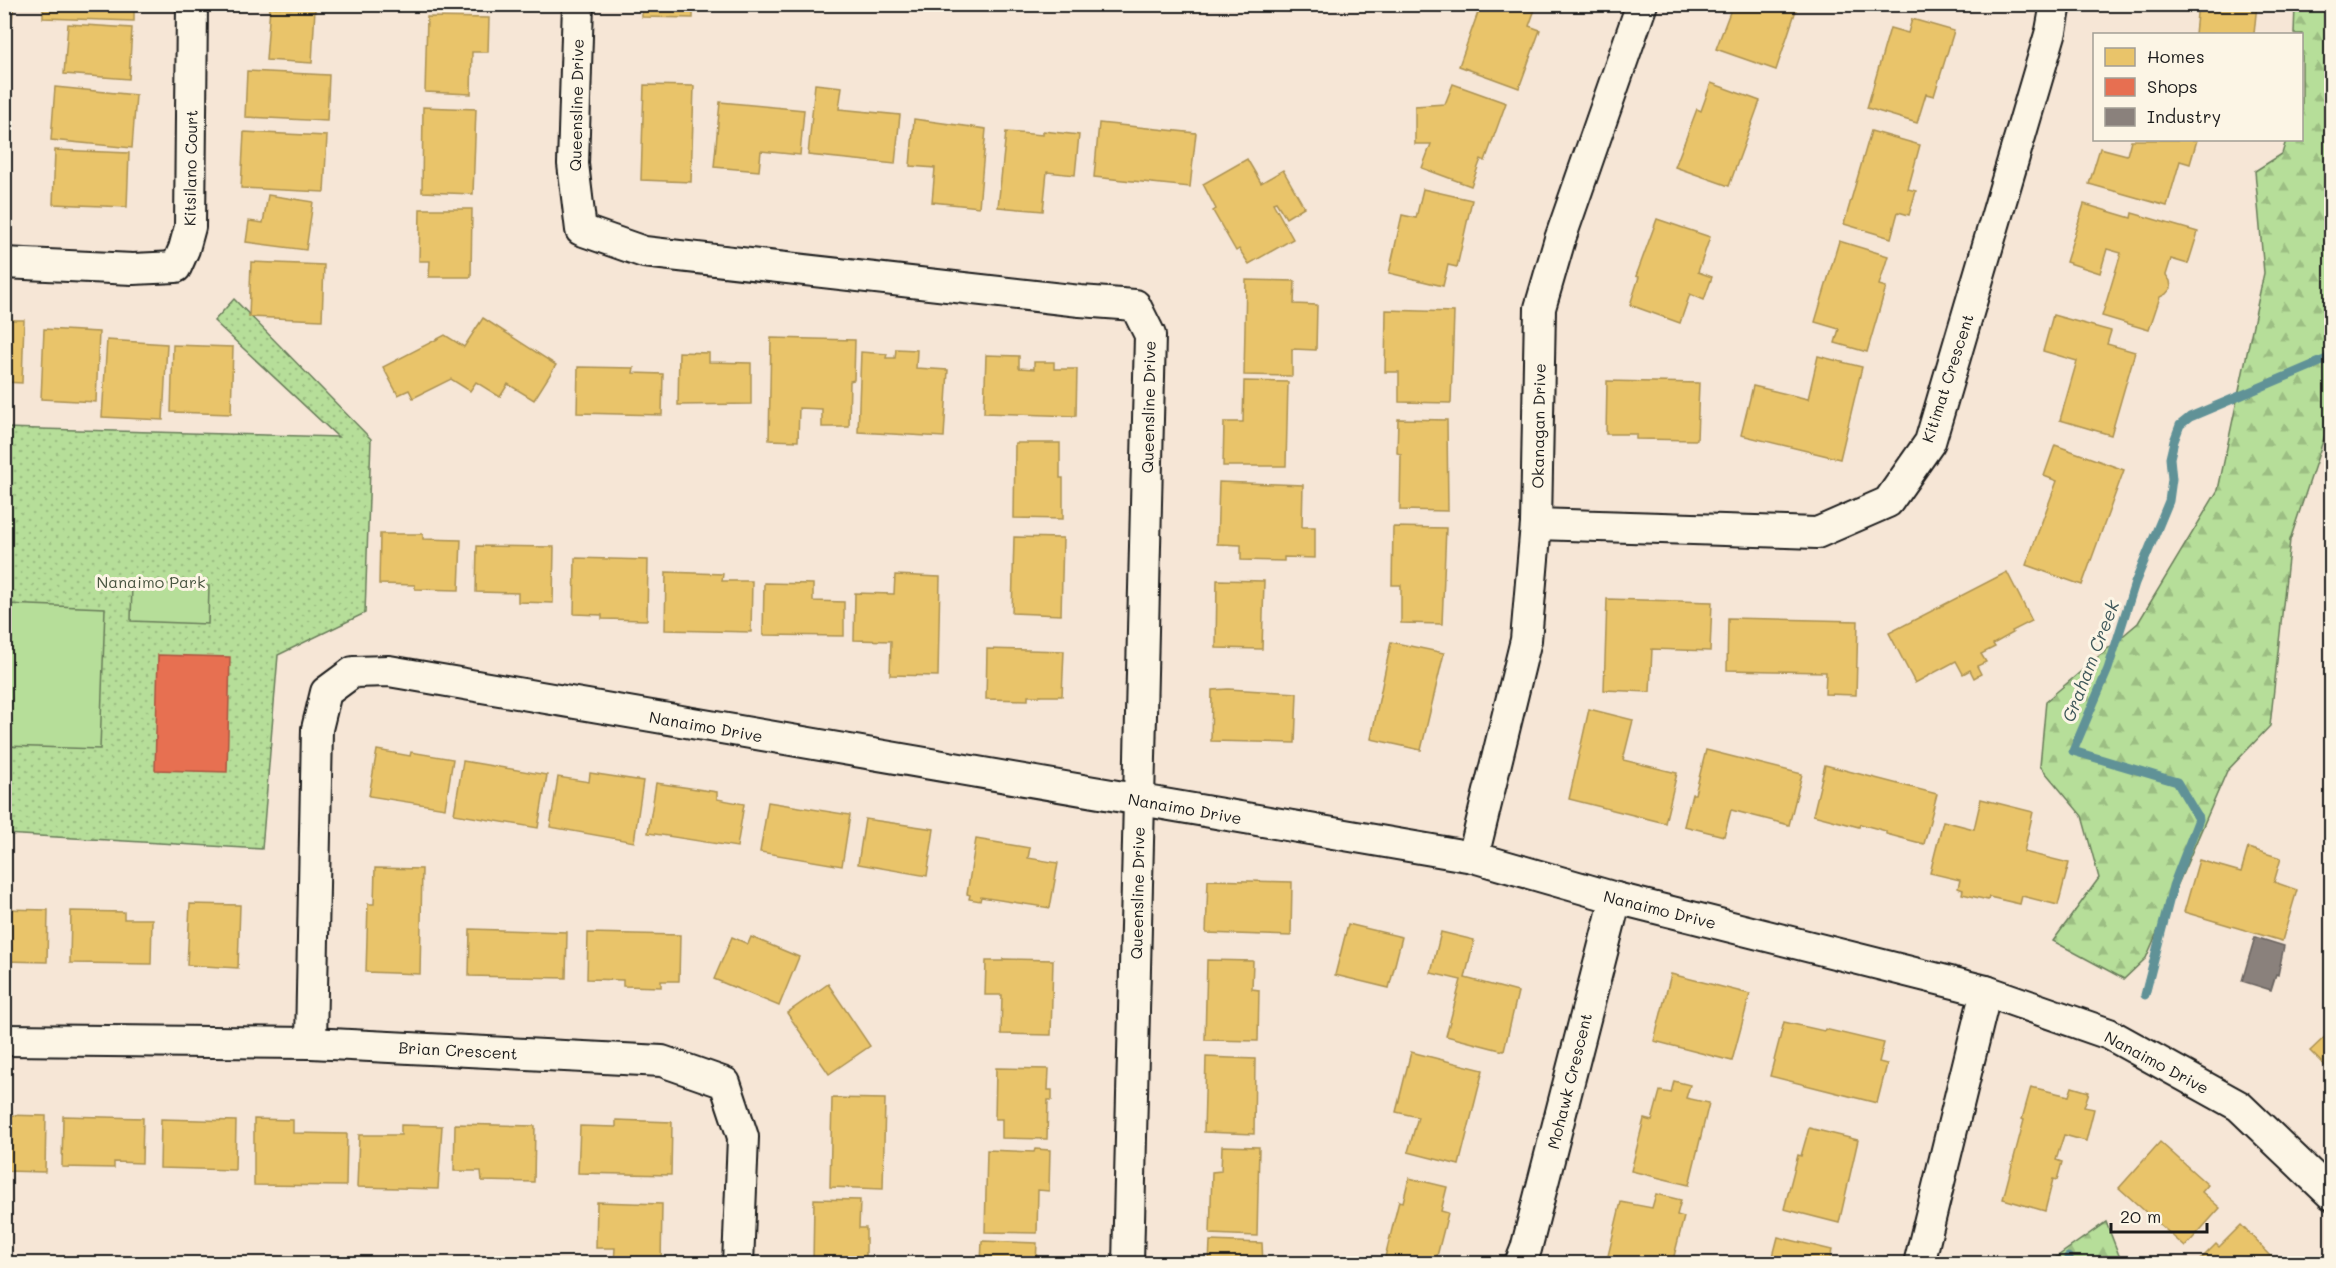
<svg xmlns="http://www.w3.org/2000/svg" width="2336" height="1268" viewBox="0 0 2336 1268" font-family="Mali,sans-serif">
  <defs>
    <pattern id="forest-firs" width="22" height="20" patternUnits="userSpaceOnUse" patternTransform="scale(1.5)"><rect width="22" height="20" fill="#b6de99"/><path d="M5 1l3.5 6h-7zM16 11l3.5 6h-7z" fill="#9cbe83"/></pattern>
    <pattern id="park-dots" width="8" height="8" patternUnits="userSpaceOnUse" patternTransform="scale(1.5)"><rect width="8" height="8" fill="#b6de99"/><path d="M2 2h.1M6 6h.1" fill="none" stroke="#9cbe83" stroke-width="1.8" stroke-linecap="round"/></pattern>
  </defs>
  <rect width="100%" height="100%" fill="#f6e6d6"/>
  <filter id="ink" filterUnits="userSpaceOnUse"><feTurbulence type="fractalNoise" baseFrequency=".0167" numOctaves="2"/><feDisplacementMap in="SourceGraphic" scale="12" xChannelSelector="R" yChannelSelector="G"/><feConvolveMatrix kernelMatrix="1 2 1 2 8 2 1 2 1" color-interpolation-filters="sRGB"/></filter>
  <g filter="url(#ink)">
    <g fill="url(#forest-firs)" stroke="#697d5a" stroke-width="1.5">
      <path d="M 2295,5 L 2331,5 L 2331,417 L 2290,540 L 2270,726 L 2227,771 L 2146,958 L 2124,979 L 2053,941 L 2099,878 L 2082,816 L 2040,766 L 2046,701 L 2138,623 L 2218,490 L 2264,273 L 2255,171 L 2282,154 L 2286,140 L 2302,140 L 2302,34 L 2294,34 Z"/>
      <path d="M 2106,1222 L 2122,1263 L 2048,1263 Z"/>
    </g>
    <path fill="url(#park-dots)" stroke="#697d5a" stroke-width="1.5" d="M 234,299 L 371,439 L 365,613 L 278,655 L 262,849 L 5,834 L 4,428 L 338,437 L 214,321 Z"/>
    <g fill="#b6de99" stroke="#697d5a" stroke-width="1.5">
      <path d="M 132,583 L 209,586 L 208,624 L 131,621 Z"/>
      <path d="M 5,604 L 105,608 L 100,749 L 5,746 Z"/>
    </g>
    <g fill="#e9c46a" stroke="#ac9253" stroke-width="1.5">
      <path d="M 4,4 L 14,4 L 7,57 L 4,56 Z"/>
      <path d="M 43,4 L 134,4 L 134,21 L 43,18 Z"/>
      <path d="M 642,4 L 693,4 L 693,18 L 642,17 Z"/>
      <path d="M 1481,4 L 1537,4 L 1529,26 L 1540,30 L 1519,88 L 1459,66 Z"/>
      <path d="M 1733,4 L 1798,4 L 1776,70 L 1716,49 Z"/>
      <path d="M 2198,4 L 2257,4 L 2254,34 L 2195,34 Z"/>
      <path d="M 270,7 L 315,9 L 312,63 L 266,60 Z"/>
      <path d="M 427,17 L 489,18 L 488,52 L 472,52 L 471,94 L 425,92 Z"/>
      <path d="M 1912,19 L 1954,31 L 1934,96 L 1926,94 L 1917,123 L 1867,108 L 1890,28 L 1908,33 Z"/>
      <path d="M 68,24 L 132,28 L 129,79 L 64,74 Z"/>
      <path d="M 247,71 L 329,75 L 327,121 L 245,117 Z"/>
      <path d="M 1711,83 L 1760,101 L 1729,186 L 1675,167 L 1697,109 L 1701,111 Z"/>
      <path d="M 815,84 L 842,87 L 839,109 L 900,115 L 895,164 L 808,155 Z"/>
      <path d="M 1453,84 L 1506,103 L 1485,161 L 1481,159 L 1471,186 L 1422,168 L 1431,144 L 1415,144 L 1415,106 L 1445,104 Z"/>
      <path d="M 644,85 L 694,86 L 691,182 L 641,180 Z"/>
      <path d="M 55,87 L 136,95 L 132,148 L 51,140 Z"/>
      <path d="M 720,102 L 804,110 L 800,155 L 761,151 L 759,171 L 714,167 Z"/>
      <path d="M 423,107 L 476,109 L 473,194 L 422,192 Z"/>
      <path d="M 914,119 L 986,129 L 979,207 L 932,202 L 935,168 L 910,166 Z"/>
      <path d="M 1099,123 L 1196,133 L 1190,187 L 1094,177 Z"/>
      <path d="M 1043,131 L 1079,135 L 1075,175 L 1047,172 L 1043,211 L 998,207 L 1006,132 L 1043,135 Z"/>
      <path d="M 1871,131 L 1920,145 L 1908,189 L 1916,191 L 1909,215 L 1898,212 L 1891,238 L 1844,224 Z"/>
      <path d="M 244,132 L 327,136 L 324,192 L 241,188 Z"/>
      <path d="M 2131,140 L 2197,140 L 2190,164 L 2180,161 L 2167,206 L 2089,184 L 2100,148 L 2127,155 Z"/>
      <path d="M 55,150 L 129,153 L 127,207 L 53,204 Z"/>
      <path d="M 1247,159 L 1261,183 L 1283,170 L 1304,207 L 1286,218 L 1276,202 L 1273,203 L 1293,239 L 1249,264 L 1239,249 L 1236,251 L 1213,211 L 1216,209 L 1203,184 Z"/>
      <path d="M 1423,189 L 1472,200 L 1457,267 L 1448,265 L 1443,286 L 1389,273 L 1402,215 L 1416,218 Z"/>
      <path d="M 268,195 L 313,202 L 306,250 L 246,242 L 249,221 L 263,223 Z"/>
      <path d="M 2084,204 L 2131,218 L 2132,213 L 2198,232 L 2188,264 L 2171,259 L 2166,275 L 2170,281 L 2171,288 L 2166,294 L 2160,297 L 2149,330 L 2102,316 L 2121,253 L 2107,249 L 2100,273 L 2066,262 Z"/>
      <path d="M 420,209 L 472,209 L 471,277 L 429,277 L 430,261 L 419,261 Z"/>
      <path d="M 1657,219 L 1710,237 L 1698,272 L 1712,277 L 1704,300 L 1690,294 L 1680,323 L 1630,305 L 1639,277 L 1636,276 Z"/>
      <path d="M 1839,241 L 1888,256 L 1879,285 L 1886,287 L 1867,352 L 1835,343 L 1839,329 L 1815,322 Z"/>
      <path d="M 251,262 L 324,265 L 322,320 L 249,317 Z"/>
      <path d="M 1246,280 L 1295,281 L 1294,304 L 1317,305 L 1316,350 L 1292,349 L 1292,376 L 1244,375 Z"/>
      <path d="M 1386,310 L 1454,312 L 1451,403 L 1399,402 L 1399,372 L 1385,372 Z"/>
      <path d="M 2053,315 L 2111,331 L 2107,344 L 2135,352 L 2111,435 L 2060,420 L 2077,361 L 2043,351 Z"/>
      <path d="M 483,318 L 556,365 L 534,400 L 508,384 L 500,397 L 476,382 L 470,391 L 451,379 L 413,398 L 409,390 L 398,395 L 383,367 L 445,335 L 464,347 Z"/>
      <path d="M 4,320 L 24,320 L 22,383 L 4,382 Z"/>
      <path d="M 44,329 L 99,332 L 96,402 L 41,399 Z"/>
      <path d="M 771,338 L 855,340 L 854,380 L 850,381 L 849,427 L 822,427 L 822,409 L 799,408 L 798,441 L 769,440 Z"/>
      <path d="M 107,340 L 167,344 L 163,420 L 102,417 Z"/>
      <path d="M 173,345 L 233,347 L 231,414 L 171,412 Z"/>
      <path d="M 896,349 L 917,350 L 916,368 L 948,370 L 944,437 L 858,432 L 861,352 L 887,354 L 886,358 L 895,358 Z"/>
      <path d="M 679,352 L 709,353 L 709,362 L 751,363 L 751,404 L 678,405 Z"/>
      <path d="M 986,355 L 1019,356 L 1019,368 L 1034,369 L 1034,362 L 1054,362 L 1054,369 L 1077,369 L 1076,416 L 984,413 Z"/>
      <path d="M 1818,356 L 1862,367 L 1840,459 L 1741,435 L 1753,386 L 1808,399 Z"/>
      <path d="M 578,367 L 634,368 L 633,373 L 663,374 L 662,415 L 577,413 Z"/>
      <path d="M 1244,381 L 1288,382 L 1286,466 L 1223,466 L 1224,422 L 1243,422 Z"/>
      <path d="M 1607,381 L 1699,383 L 1697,440 L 1636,439 L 1636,434 L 1606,434 Z"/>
      <path d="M 1398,419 L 1447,420 L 1448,511 L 1400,510 L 1401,454 L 1397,453 Z"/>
      <path d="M 1015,443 L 1060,443 L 1060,478 L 1063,478 L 1063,519 L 1014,518 Z"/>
      <path d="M 2055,445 L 2124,470 L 2082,585 L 2026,565 L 2057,481 L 2044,476 Z"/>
      <path d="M 1219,482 L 1303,485 L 1302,527 L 1315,527 L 1315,558 L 1284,557 L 1284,561 L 1241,560 L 1241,545 L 1217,544 Z"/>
      <path d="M 1393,527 L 1446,528 L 1442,624 L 1401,623 L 1401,585 L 1392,585 Z"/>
      <path d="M 380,534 L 423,534 L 423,539 L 461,540 L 459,590 L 415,589 L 415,585 L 379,584 Z"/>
      <path d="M 1014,537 L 1063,538 L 1061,615 L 1012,613 Z"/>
      <path d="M 477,546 L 554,547 L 553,603 L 518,602 L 518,593 L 476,592 Z"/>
      <path d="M 575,558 L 648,560 L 647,620 L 602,619 L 602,615 L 574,614 Z"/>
      <path d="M 666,572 L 723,574 L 722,581 L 752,581 L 751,632 L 665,630 Z"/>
      <path d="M 2007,572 L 2032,621 L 2012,631 L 2013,633 L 1993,644 L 1995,647 L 1981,654 L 1986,662 L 1977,666 L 1981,674 L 1974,678 L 1970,670 L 1963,674 L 1956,661 L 1915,683 L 1889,633 Z"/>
      <path d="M 895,575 L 940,577 L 938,676 L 890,675 L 891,641 L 854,640 L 855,593 L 894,594 Z"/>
      <path d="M 1217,580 L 1264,581 L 1262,649 L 1216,648 Z"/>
      <path d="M 764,583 L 813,584 L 813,601 L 844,602 L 844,636 L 763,635 Z"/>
      <path d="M 1607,599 L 1712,602 L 1710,651 L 1652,649 L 1650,692 L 1604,690 Z"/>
      <path d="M 1728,618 L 1858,621 L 1856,695 L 1825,694 L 1826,672 L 1727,670 Z"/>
      <path d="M 1391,642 L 1444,653 L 1421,750 L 1371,739 Z"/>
      <path d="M 987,649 L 1064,651 L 1062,696 L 1028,696 L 1028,700 L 986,699 Z"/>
      <path d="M 1228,689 L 1297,693 L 1295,743 L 1211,741 L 1212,690 Z"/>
      <path d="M 1589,709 L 1633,720 L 1623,760 L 1677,773 L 1665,823 L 1569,799 Z"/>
      <path d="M 377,750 L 410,756 L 411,752 L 453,759 L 445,808 L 369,796 Z"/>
      <path d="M 1706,750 L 1802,774 L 1789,825 L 1731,810 L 1724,836 L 1684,826 L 1692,794 L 1695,794 Z"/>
      <path d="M 463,761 L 547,775 L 538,828 L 454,814 Z"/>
      <path d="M 1825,765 L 1937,794 L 1924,844 L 1886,834 L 1886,831 L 1860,824 L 1859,827 L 1813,815 Z"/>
      <path d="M 590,773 L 643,781 L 634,842 L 550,827 L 558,777 L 589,782 Z"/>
      <path d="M 656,783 L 717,792 L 717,799 L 744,804 L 737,847 L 648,833 Z"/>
      <path d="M 1981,799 L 2033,812 L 2024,852 L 2069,863 L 2058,905 L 2022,896 L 2020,904 L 1989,897 L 1988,900 L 1962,894 L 1963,890 L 1958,888 L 1960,880 L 1930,873 L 1943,821 L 1974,829 Z"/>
      <path d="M 768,802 L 850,815 L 842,866 L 760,852 Z"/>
      <path d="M 865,819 L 934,829 L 927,876 L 858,864 Z"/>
      <path d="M 976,839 L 1030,848 L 1028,858 L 1058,863 L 1050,908 L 981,897 L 980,901 L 969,899 L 970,895 L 967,894 Z"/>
      <path d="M 2248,848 L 2281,858 L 2274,882 L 2297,890 L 2282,941 L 2184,912 L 2199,860 L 2241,872 Z"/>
      <path d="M 375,868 L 422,869 L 420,974 L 366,972 L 368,904 L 374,904 Z"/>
      <path d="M 1208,880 L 1292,882 L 1291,936 L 1206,933 Z"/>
      <path d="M 190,904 L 240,905 L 238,968 L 187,965 Z"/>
      <path d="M 4,909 L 48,910 L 47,962 L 4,961 Z"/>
      <path d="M 71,911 L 124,912 L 124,919 L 152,919 L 151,964 L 70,963 Z"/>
      <path d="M 1348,924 L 1402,937 L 1389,988 L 1335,975 Z"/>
      <path d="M 470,929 L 567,932 L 566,978 L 469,976 Z"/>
      <path d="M 1441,932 L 1474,940 L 1465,978 L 1518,992 L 1504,1051 L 1446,1036 L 1461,980 L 1431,973 Z"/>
      <path d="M 588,933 L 680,935 L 679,981 L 661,981 L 661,987 L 623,986 L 623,980 L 587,979 Z"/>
      <path d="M 732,937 L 748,944 L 751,937 L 799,957 L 779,1006 L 714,979 Z"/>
      <path d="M 1003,959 L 1053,960 L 1051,1035 L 1001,1034 L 1002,995 L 985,995 L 986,961 L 1003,961 Z"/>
      <path d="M 1207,960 L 1253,961 L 1252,989 L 1259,990 L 1258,1041 L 1205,1040 Z"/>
      <path d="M 1671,974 L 1750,994 L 1732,1061 L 1654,1041 Z"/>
      <path d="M 828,984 L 870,1046 L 829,1074 L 787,1013 Z"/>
      <path d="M 1784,1022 L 1824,1031 L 1825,1029 L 1884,1043 L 1879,1062 L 1887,1064 L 1877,1103 L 1770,1076 Z"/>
      <path d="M 2332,1030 L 2332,1073 L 2310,1051 Z"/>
      <path d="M 1411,1052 L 1483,1070 L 1459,1165 L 1408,1152 L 1418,1117 L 1396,1112 Z"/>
      <path d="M 1206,1057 L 1255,1059 L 1254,1134 L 1204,1132 Z"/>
      <path d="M 996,1068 L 1049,1069 L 1048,1090 L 1052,1090 L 1052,1100 L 1048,1100 L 1047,1139 L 1002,1138 L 1002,1119 L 995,1119 Z"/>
      <path d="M 1674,1081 L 1690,1085 L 1686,1098 L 1709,1103 L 1689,1185 L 1631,1171 L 1644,1119 L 1652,1121 L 1660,1091 L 1671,1093 Z"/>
      <path d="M 2031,1087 L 2069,1096 L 2072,1087 L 2089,1092 L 2084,1107 L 2094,1109 L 2086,1141 L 2064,1135 L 2056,1160 L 2062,1162 L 2057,1180 L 2053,1179 L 2045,1211 L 2003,1199 L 2024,1120 L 2022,1119 Z"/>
      <path d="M 832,1098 L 885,1099 L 883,1189 L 830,1187 Z"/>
      <path d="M 4,1115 L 46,1116 L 45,1172 L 4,1171 Z"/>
      <path d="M 63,1116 L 143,1118 L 142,1163 L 114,1162 L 114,1168 L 62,1167 Z"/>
      <path d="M 161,1119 L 236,1121 L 235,1170 L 160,1168 Z"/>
      <path d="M 254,1119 L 293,1120 L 293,1133 L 347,1134 L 346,1186 L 254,1185 Z"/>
      <path d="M 616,1120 L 672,1122 L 671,1175 L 578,1173 L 580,1126 L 616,1127 Z"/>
      <path d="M 455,1124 L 535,1126 L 534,1182 L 482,1181 L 481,1171 L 454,1171 Z"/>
      <path d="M 401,1125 L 442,1126 L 438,1189 L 357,1187 L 359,1135 L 401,1135 Z"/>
      <path d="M 1809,1128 L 1858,1140 L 1839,1223 L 1784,1209 L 1798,1155 L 1801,1156 Z"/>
      <path d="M 2160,1142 L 2208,1185 L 2202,1192 L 2220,1208 L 2185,1247 L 2119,1188 Z"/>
      <path d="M 1222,1146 L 1259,1147 L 1257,1236 L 1210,1234 L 1212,1172 L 1221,1171 Z"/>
      <path d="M 1035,1149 L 1050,1150 L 1049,1191 L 1038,1190 L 1037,1233 L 985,1232 L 987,1150 L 1034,1152 Z"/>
      <path d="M 1409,1178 L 1447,1187 L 1441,1211 L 1448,1213 L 1435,1264 L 1395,1264 L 1384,1261 L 1399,1201 L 1403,1202 Z"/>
      <path d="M 1656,1194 L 1681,1200 L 1677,1215 L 1684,1217 L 1672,1264 L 1606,1264 L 1621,1202 L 1652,1208 Z"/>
      <path d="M 814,1199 L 860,1200 L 859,1228 L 866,1228 L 866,1264 L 813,1264 Z"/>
      <path d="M 597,1202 L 662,1204 L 661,1264 L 614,1264 L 615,1248 L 596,1248 Z"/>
      <path d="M 2241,1225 L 2273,1258 L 2268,1264 L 2196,1264 L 2216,1244 L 2219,1247 Z"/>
      <path d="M 1778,1237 L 1832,1250 L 1829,1264 L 1771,1264 Z"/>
      <path d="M 982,1241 L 1037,1243 L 1036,1264 L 981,1264 Z"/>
      <path d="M 1210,1241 L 1262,1243 L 1263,1264 L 1209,1264 Z"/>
    </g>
    <path fill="#e76f51" stroke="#aa5641" stroke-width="1.5" d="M 158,655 L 230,657 L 227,772 L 155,770 Z"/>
    <path fill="#8a817c" stroke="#69635f" stroke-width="1.5" d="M 2255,937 L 2284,946 L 2278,975 L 2276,974 L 2271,990 L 2242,981 Z"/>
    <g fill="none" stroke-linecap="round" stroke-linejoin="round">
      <g stroke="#619297" stroke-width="9">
        <path d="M 2145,995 L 2173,886 L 2199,819 L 2177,782 L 2073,751 L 2108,669 L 2135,583 L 2169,501 L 2172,479 L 2170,458 L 2174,441 L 2180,425 L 2190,417 L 2327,359 L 2332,350"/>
        <path d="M 2068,1257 L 2072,1264"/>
      </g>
      <g stroke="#1c1c1c" stroke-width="34">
        <g id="street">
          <path d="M 578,4 L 573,164 L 581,230 L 644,252 L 1080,301 L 1135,305 L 1150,335 L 1128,1264"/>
          <path d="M 4,263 L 133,269 L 176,267 L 184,249 L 190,227 L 192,4"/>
          <path d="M 1536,524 L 1817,533 L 1888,502 L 1930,442 L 2051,31 L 2056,4"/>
          <path d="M 1473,857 L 1526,640 L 1536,524 L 1540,308 L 1560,239 L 1642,4"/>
          <path d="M 4,1040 L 311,1043 L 662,1061 L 725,1083 L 743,1137 L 738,1264"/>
          <path d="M 311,1043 L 317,729 L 326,692 L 353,672 L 389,671 L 1473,857 L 1616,898 L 1986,991 L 2109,1034 L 2239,1106 L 2332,1195"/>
          <path d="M 1520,1264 L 1526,1249 L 1616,898"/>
          <path d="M 1919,1264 L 1986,991"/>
        </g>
      </g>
      <use href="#street" stroke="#fcf5e5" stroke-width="30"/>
    </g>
  </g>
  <g text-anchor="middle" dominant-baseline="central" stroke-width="6" stroke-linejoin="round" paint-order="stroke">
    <g font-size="16" fill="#1c1c1c" stroke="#fcf5e5">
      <text transform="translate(576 105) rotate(-89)">Queensline Drive</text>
      <text transform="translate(190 168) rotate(-89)">Kitsilano Court</text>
      <text transform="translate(1947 378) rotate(-72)">Kitimat Crescent</text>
      <text transform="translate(1148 407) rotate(-89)">Queensline Drive</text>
      <text transform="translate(1538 426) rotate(-89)">Okanagan Drive</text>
      <text transform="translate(706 726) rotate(10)">Nanaimo Drive</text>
      <text transform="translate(1185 808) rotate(10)">Nanaimo Drive</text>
      <text transform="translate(1137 893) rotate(-89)">Queensline Drive</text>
      <text transform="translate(1660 909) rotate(14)">Nanaimo Drive</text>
      <text transform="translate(458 1050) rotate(3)">Brian Crescent</text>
      <text transform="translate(2157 1062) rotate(28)">Nanaimo Drive</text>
      <text transform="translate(1569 1081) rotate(-76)">Mohawk Crescent</text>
    </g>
    <g font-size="16" fill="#4a5642" stroke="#fcf5e5">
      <text x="151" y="581">Nanaimo Park</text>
    </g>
    <g font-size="18" font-style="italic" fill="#3e575a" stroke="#fcf5e5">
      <text transform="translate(2090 661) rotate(-69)">Graham Creek</text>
    </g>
  </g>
  <rect width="2336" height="1268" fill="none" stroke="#fcf5e5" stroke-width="24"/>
  <rect x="12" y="12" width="2312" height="1244" fill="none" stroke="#1c1c1c" stroke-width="2" filter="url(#ink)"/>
  <rect x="2093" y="33" width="210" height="108" fill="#fcf5e5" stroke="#a29e95" stroke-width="1.5"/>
  <rect x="2105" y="48" width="30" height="18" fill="#e9c46a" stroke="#a29e95" stroke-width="1.5"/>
  <text x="2147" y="63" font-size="18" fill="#1c1c1c">Homes</text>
  <rect x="2105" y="78" width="30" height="18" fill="#e76f51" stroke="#a29e95" stroke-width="1.5"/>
  <text x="2147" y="93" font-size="18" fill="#1c1c1c">Shops</text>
  <rect x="2105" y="108" width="30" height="18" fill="#8a817c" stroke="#a29e95" stroke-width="1.5"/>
  <text x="2147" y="123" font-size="18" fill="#1c1c1c">Industry</text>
  <path d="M2111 1223v9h96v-9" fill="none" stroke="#1c1c1c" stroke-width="3"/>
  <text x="2120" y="1223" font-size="18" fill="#1c1c1c" stroke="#fcf5e5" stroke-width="4.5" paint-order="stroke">20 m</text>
</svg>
